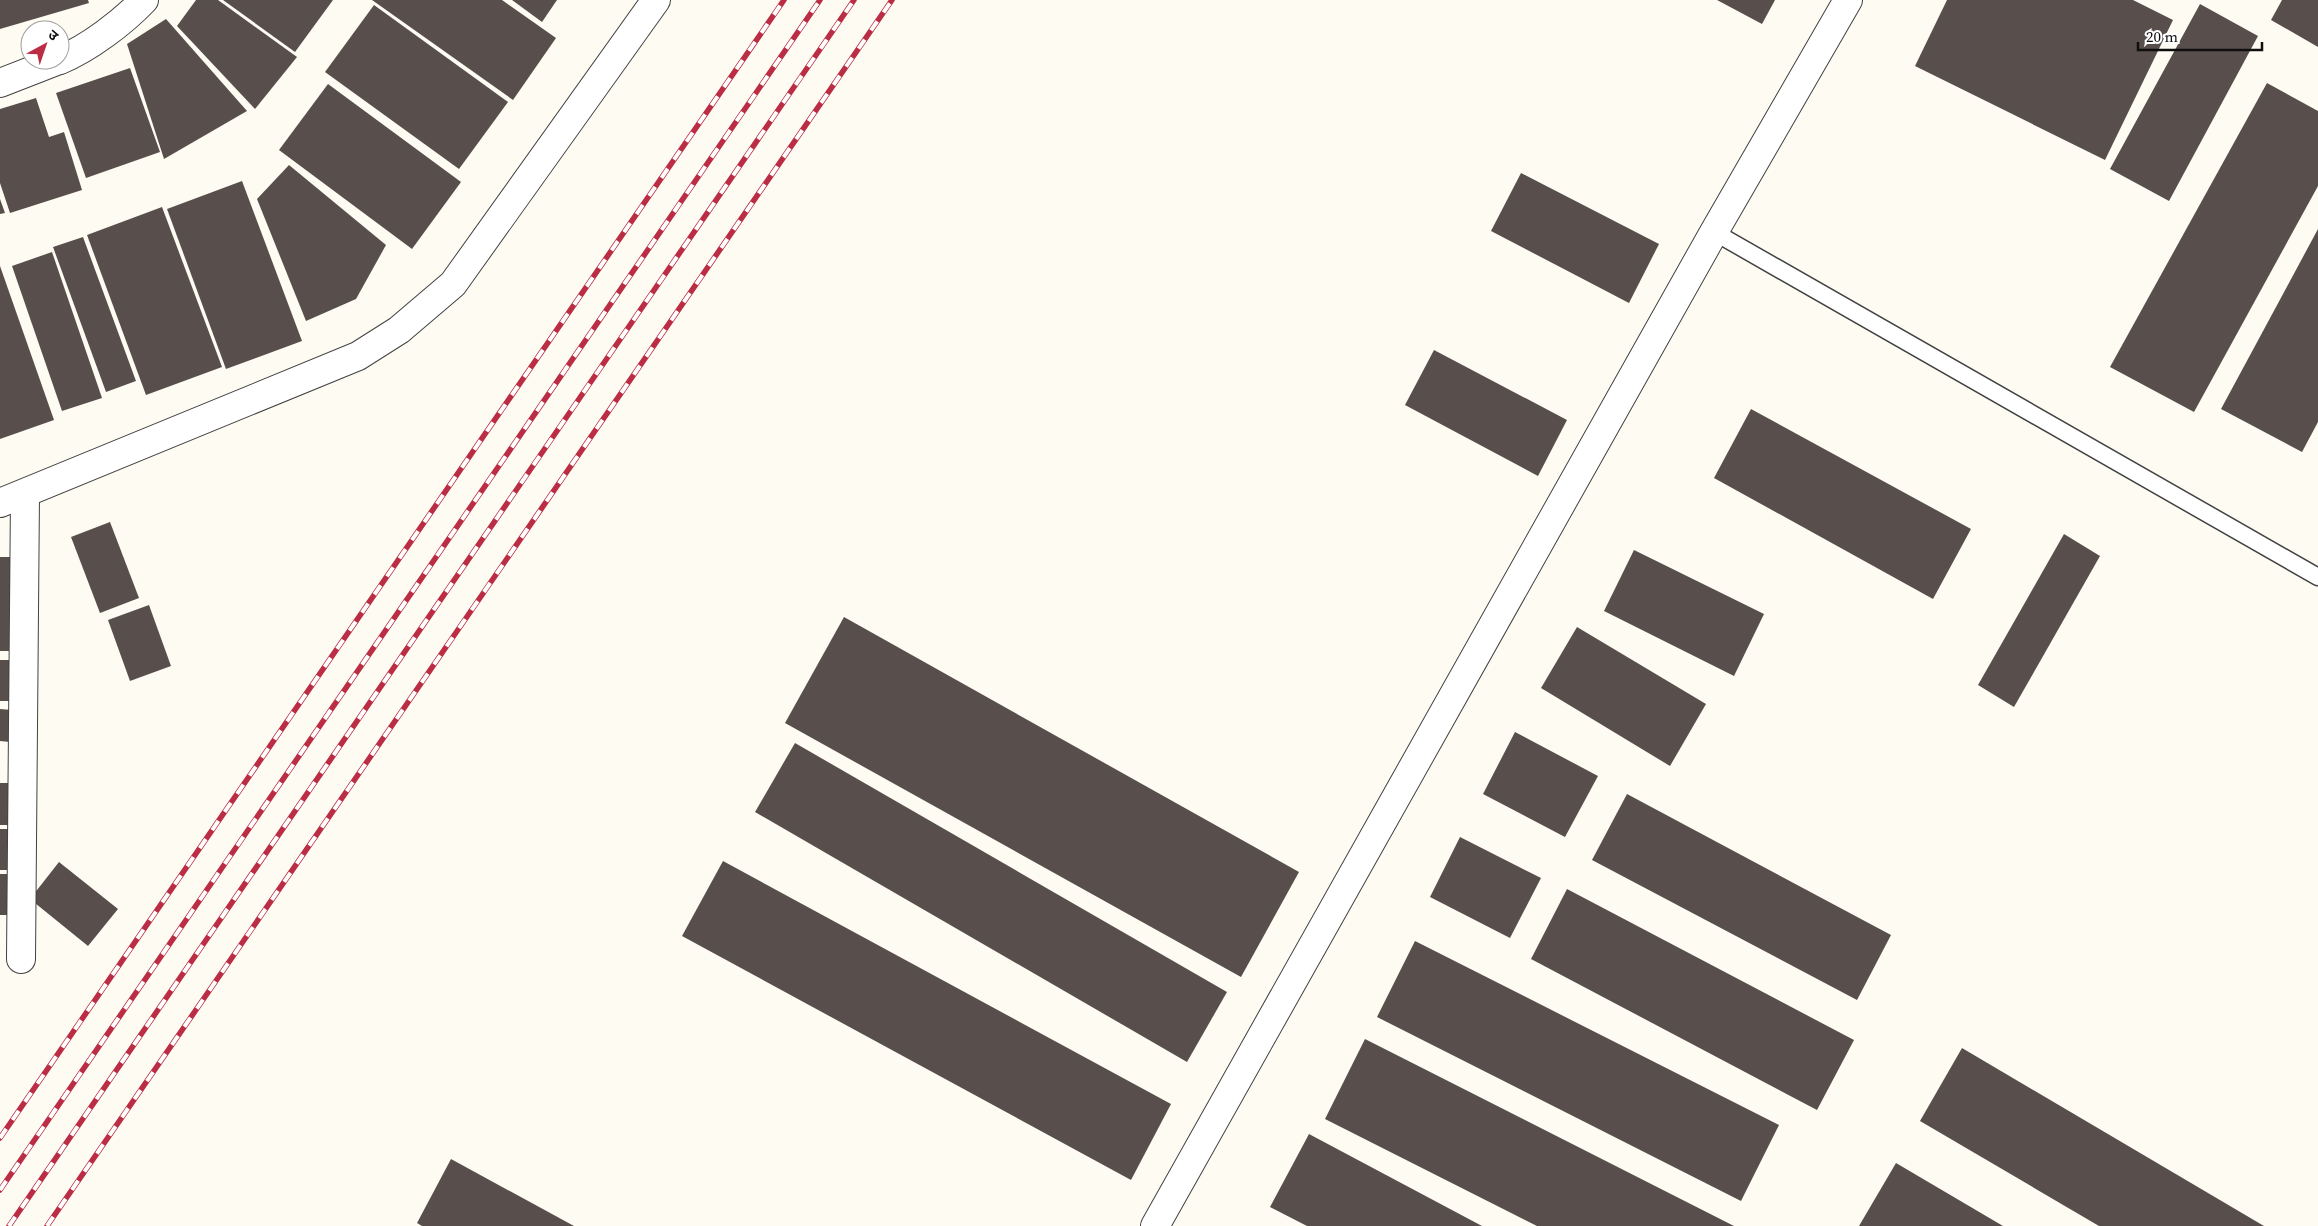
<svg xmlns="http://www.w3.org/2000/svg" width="2318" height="1226" viewBox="0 0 2318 1226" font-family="'Source Serif 4','Noto Sans Devanagari',serif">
  <rect width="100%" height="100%" fill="#fefbf2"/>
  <g fill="#584f4c">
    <path d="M 0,0 L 88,0 L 89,3 L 0,29 Z"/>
    <path d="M 196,0 L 218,0 L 297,57 L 255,109 L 177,26 Z"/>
    <path d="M 223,0 L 333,0 L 295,52 Z"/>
    <path d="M 372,0 L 502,0 L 556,38 L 513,100 Z"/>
    <path d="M 512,0 L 557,0 L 542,22 Z"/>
    <path d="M 1717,0 L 1775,0 L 1762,24 Z"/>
    <path d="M 1947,0 L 2133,0 L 2173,20 L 2105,160 L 1915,66 Z"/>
    <path d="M 2282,0 L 2318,0 L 2318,47 L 2271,20 Z"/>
    <path d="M 2200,4 L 2258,36 L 2169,201 L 2110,169 Z"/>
    <path d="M 374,5 L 508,102 L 459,169 L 325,72 Z"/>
    <path d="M 166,19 L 247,111 L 164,159 L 127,44 Z"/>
    <path d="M 130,68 L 160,152 L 86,178 L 56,93 Z"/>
    <path d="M 2267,83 L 2318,111 L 2318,186 L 2194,412 L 2110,367 Z"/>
    <path d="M 328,84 L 461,182 L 412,249 L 279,150 Z"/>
    <path d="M 36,98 L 49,137 L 64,132 L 82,190 L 10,213 L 0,183 L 0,109 Z"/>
    <path d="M 289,165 L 386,245 L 356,299 L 306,321 L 257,199 Z"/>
    <path d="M 1521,173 L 1659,244 L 1629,303 L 1491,231 Z"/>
    <path d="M 242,181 L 302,341 L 226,369 L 167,209 Z"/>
    <path d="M 0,199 L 5,213 L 0,214 Z"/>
    <path d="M 162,207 L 222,367 L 146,395 L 87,235 Z"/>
    <path d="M 2318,229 L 2318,422 L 2302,452 L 2221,409 Z"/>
    <path d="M 83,237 L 136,381 L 106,392 L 53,247 Z"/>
    <path d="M 52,252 L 102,398 L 62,411 L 12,266 Z"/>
    <path d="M 0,266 L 54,420 L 0,439 Z"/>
    <path d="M 1434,350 L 1567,420 L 1538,476 L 1405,405 Z"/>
    <path d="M 1751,409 L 1971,529 L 1933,599 L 1714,478 Z"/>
    <path d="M 110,522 L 139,598 L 100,613 L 71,537 Z"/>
    <path d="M 2064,534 L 2100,556 L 2014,707 L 1978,685 Z"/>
    <path d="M 1634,550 L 1764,614 L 1734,676 L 1604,611 Z"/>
    <path d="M 0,557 L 15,557 L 12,651 L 0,651 Z"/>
    <path d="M 149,605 L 171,666 L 130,681 L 108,620 Z"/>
    <path d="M 844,617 L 1299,872 L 1241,977 L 785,723 Z"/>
    <path d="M 1577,627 L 1706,704 L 1670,766 L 1541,688 Z"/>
    <path d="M 0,660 L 9,660 L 10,701 L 0,701 Z"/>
    <path d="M 0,709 L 12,710 L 10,742 L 0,741 Z"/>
    <path d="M 1515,732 L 1598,776 L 1565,837 L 1483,794 Z"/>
    <path d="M 795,743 L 1227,992 L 1187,1062 L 755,812 Z"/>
    <rect x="0" y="783" width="10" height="42"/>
    <path d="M 1627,794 L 1891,935 L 1857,1000 L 1592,860 Z"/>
    <rect x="0" y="829" width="10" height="41"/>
    <path d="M 1460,837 L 1541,878 L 1510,938 L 1430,897 Z"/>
    <path d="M 723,861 L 1171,1104 L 1131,1180 L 682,936 Z"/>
    <path d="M 59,862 L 118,909 L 88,946 L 30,899 Z"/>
    <path d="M 0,874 L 14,874 L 15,915 L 0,915 Z"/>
    <path d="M 1567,889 L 1854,1040 L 1817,1110 L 1531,959 Z"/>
    <path d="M 1415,941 L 1779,1125 L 1741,1201 L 1377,1017 Z"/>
    <path d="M 1365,1039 L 1734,1226 L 1537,1226 L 1325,1119 Z"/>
    <path d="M 1962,1048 L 2264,1226 L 2099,1226 L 1920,1121 Z"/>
    <path d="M 1309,1134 L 1482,1226 L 1307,1226 L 1270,1207 Z"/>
    <path d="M 451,1159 L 574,1226 L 422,1226 L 417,1223 Z"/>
    <path d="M 1896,1163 L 2003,1226 L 1859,1226 Z"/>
  </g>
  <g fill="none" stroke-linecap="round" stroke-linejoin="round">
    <g stroke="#424242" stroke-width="19">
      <path id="service" d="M 1714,232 L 2318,577"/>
    </g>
    <g stroke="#424242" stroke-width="30">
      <g id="minor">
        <path d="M 60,60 C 89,48 123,22 144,0"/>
        <path d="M 0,83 L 59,60"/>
        <path d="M 0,503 L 358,356 L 399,330 L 453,284 L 656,0"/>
        <path d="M 21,959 L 25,494"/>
        <path d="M 1155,1226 L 1714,232 L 1848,0"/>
      </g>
    </g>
    <use href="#service" stroke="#fff" stroke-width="16"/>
    <use href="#minor" stroke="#fff" stroke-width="28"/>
    <g stroke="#ba2d44" stroke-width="5.5">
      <g id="rail">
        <path d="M 0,1138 L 784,0"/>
        <path d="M 0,1190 L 820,0"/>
        <path d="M 9,1226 L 854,0"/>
        <path d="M 47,1226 L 892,0"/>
      </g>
    </g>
    <use href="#rail" stroke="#fff" stroke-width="4" stroke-dasharray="11" stroke-linecap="butt"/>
  </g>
  <g transform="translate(45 45) rotate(40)"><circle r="24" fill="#ffffff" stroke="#9f9f9f"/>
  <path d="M0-4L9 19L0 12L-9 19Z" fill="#ba2d44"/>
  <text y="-8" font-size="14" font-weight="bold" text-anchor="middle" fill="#0f0f0f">उ</text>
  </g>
  <path d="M2138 42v8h124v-8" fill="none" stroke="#0f0f0f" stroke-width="2.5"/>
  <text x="2146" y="42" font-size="15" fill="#0f0f0f" stroke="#ffffff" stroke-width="4" paint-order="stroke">20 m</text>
</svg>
